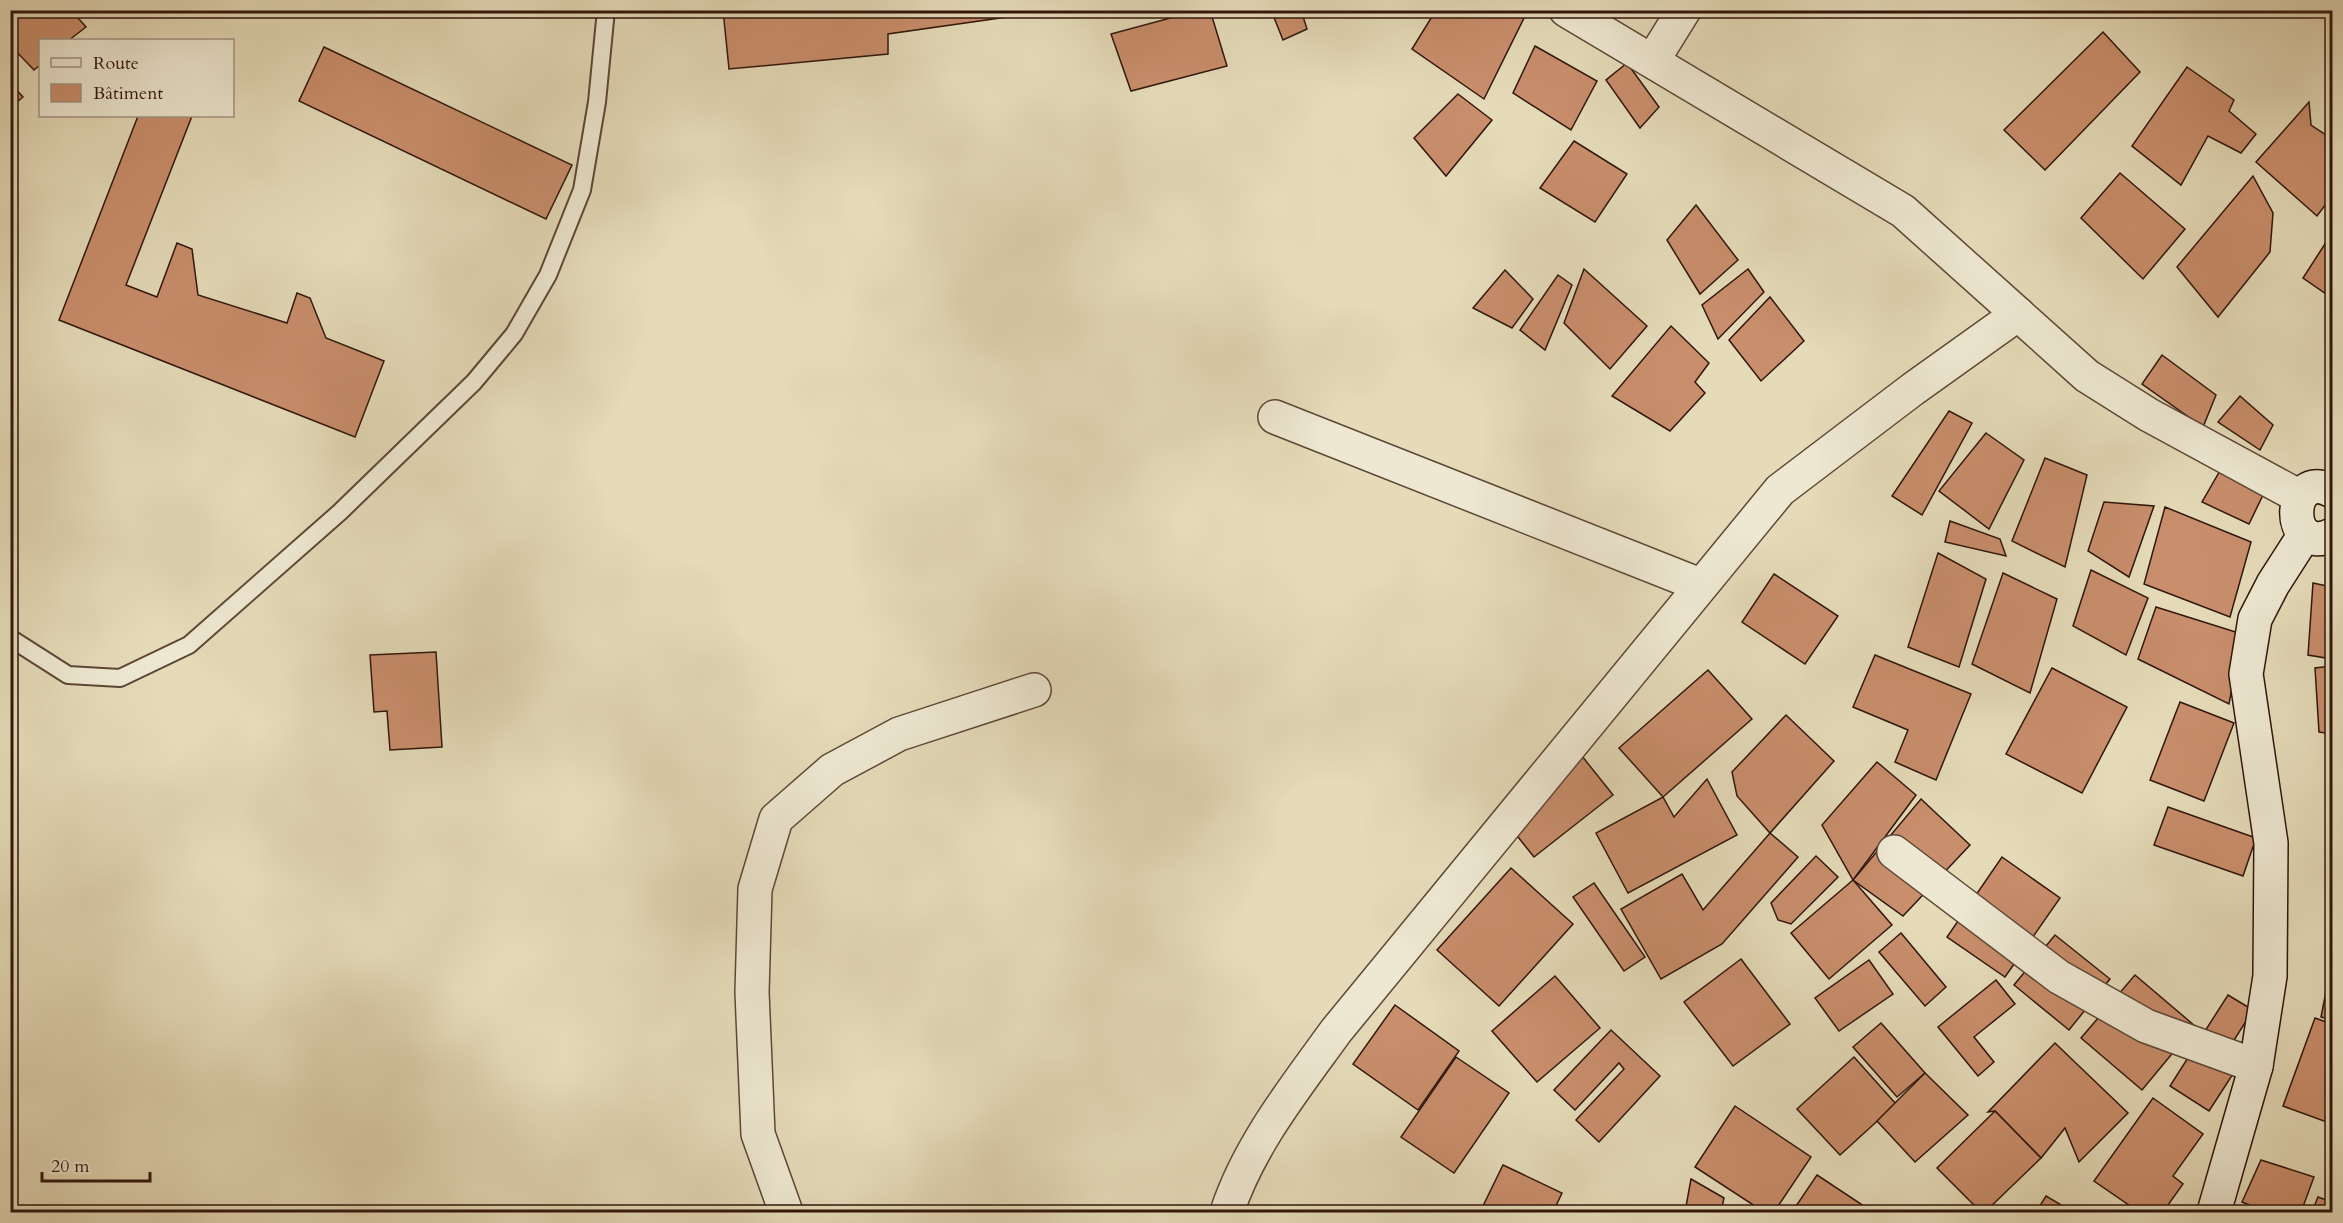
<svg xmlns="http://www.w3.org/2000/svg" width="2343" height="1223" viewBox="0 0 2343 1223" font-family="Cardo,serif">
  <rect width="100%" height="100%" fill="#e5dbb9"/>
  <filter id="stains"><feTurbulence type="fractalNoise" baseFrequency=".00333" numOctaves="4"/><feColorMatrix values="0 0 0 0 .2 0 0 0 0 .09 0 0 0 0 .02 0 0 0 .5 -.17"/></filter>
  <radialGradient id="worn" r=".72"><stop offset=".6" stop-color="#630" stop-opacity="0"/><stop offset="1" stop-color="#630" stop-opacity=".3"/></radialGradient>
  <g fill="#c98e6c" stroke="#30160c" stroke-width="1.5">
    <path d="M 10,10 L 71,10 L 86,27 L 69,40 L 40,40 L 40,65 L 34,70 L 10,45 Z"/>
    <path d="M 723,10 L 1056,10 L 888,34 L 888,54 L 729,69 Z"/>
    <path d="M 1200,10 L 1210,10 L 1227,66 L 1131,91 L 1111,34 Z"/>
    <path d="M 1271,10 L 1301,10 L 1307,29 L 1283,40 Z"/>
    <path d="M 1436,10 L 1528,10 L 1484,99 L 1412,49 Z"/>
    <path d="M 2103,32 L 2140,72 L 2045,170 L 2004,130 Z"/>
    <path d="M 1535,46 L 1597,81 L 1571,130 L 1513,93 Z"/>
    <path d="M 324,47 L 572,165 L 546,219 L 299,101 Z"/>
    <path d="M 1627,63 L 1659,107 L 1640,128 L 1606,80 Z"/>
    <path d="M 2187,67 L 2234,100 L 2229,111 L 2256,134 L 2241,153 L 2208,136 L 2181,185 L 2132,146 Z"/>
    <path d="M 10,83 L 23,97 L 10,108 Z"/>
    <path d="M 1458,94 L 1492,120 L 1446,176 L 1414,138 Z"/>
    <path d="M 2309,102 L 2311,125 L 2332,139 L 2332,196 L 2317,216 L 2256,162 Z"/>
    <path d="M 138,116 L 192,116 L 126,285 L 157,297 L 177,243 L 192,249 L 198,295 L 287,323 L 297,293 L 310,298 L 326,338 L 384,361 L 355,437 L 59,320 Z"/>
    <path d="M 1574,141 L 1627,174 L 1595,222 L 1540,188 Z"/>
    <path d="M 2120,173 L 2185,229 L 2143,279 L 2081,218 Z"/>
    <path d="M 2253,176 L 2273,213 L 2270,252 L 2218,317 L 2177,267 Z"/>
    <path d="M 1696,205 L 1738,260 L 1700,294 L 1667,240 Z"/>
    <path d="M 2332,233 L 2332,298 L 2303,278 Z"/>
    <path d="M 1584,269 L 1647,326 L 1610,369 L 1564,323 Z"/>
    <path d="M 1748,269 L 1764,292 L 1718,339 L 1702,305 Z"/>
    <path d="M 1505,270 L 1533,299 L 1512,328 L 1473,308 Z"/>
    <path d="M 1558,275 L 1572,285 L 1545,350 L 1520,330 Z"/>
    <path d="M 1770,297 L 1804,341 L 1761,381 L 1729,340 Z"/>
    <path d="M 1671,326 L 1709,363 L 1695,382 L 1705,393 L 1670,431 L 1612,396 Z"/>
    <path d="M 2162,355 L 2216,395 L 2203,427 L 2142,384 Z"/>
    <path d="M 2240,396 L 2273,425 L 2260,450 L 2218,422 Z"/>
    <path d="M 1949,411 L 1972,423 L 1922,515 L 1892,496 Z"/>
    <path d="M 1986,433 L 2024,460 L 1989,529 L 1939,491 Z"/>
    <path d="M 2045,458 L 2087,475 L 2065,567 L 2012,541 Z"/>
    <path d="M 2221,469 L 2263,495 L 2249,524 L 2202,502 Z"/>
    <path d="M 2104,502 L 2154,506 L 2129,577 L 2088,551 Z"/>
    <path d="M 2165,507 L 2251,542 L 2230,617 L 2144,584 Z"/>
    <path d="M 1950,521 L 2000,539 L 2006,556 L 1945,542 Z"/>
    <path d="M 1938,553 L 1986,579 L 1959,667 L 1908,647 Z"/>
    <path d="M 2091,570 L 2148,598 L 2126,655 L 2073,626 Z"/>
    <path d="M 2003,573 L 2057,599 L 2030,693 L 1972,664 Z"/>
    <path d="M 1774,574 L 1838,616 L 1805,664 L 1742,622 Z"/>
    <path d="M 2313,583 L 2332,587 L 2332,659 L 2308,655 Z"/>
    <path d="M 2156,607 L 2242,634 L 2229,704 L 2138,659 Z"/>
    <path d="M 436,652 L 442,747 L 390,750 L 387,711 L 374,712 L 370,655 Z"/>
    <path d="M 1875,655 L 1971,694 L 1936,780 L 1895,762 L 1908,730 L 1853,707 Z"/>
    <path d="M 2332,666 L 2332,734 L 2319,732 L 2315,668 Z"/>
    <path d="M 2052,668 L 2127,707 L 2082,793 L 2006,754 Z"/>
    <path d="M 1708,670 L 1752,719 L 1663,797 L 1619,748 Z"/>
    <path d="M 2180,702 L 2234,723 L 2204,801 L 2150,780 Z"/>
    <path d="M 1786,715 L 1834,761 L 1770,833 L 1737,796 L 1732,772 Z"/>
    <path d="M 1578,751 L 1613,795 L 1534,857 L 1499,813 Z"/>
    <path d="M 1877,762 L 1916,795 L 1853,880 L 1822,825 Z"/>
    <path d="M 1707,779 L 1737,835 L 1628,893 L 1596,833 L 1663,797 L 1674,817 Z"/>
    <path d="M 1921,799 L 1970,845 L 1903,916 L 1853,880 Z"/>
    <path d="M 2168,807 L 2256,838 L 2243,876 L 2154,845 Z"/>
    <path d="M 1770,833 L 1798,857 L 1722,944 L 1661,979 L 1621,909 L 1682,874 L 1703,910 Z"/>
    <path d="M 1816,856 L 1838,877 L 1791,924 L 1778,920 L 1771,903 Z"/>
    <path d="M 2002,857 L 2060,898 L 2005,977 L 1947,937 Z"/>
    <path d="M 1511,868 L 1573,924 L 1499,1006 L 1437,950 Z"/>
    <path d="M 1853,880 L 1892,925 L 1829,979 L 1791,933 Z"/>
    <path d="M 1594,883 L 1645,957 L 1624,971 L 1573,897 Z"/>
    <path d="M 1901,933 L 1946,987 L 1925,1006 L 1879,952 Z"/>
    <path d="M 2055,935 L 2110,979 L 2069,1030 L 2014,985 Z"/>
    <path d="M 1741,959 L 1790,1024 L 1733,1066 L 1684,1002 Z"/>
    <path d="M 1869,960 L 1893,994 L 1839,1031 L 1815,998 Z"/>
    <path d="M 2332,961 L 2332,1020 L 2321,1017 Z"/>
    <path d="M 2135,975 L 2195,1026 L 2142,1090 L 2081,1038 Z"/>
    <path d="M 1555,976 L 1600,1028 L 1537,1082 L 1492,1031 Z"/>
    <path d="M 1996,980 L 2015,1004 L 1974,1037 L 1994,1062 L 1978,1076 L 1938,1027 Z"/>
    <path d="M 2228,995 L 2253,1010 L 2219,1064 L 2233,1074 L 2209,1111 L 2170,1086 Z"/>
    <path d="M 1395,1005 L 1459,1051 L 1418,1110 L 1353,1064 Z"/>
    <path d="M 2315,1018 L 2332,1024 L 2332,1124 L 2283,1106 Z"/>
    <path d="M 1881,1023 L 1925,1073 L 1897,1097 L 1853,1047 Z"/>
    <path d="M 1611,1030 L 1660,1076 L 1599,1142 L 1576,1120 L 1624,1069 L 1619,1063 L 1575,1110 L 1554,1090 Z"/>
    <path d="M 2055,1043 L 2128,1113 L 2079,1162 L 2065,1128 L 2041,1158 L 1995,1111 L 1988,1112 Z"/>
    <path d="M 1456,1057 L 1509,1093 L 1454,1173 L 1401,1137 Z"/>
    <path d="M 1854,1057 L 1896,1104 L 1840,1155 L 1797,1109 Z"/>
    <path d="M 1925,1073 L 1968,1115 L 1915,1162 L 1877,1121 Z"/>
    <path d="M 2153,1098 L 2203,1134 L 2173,1176 L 2183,1184 L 2163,1212 L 2139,1212 L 2094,1181 Z"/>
    <path d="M 1735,1106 L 1811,1157 L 1774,1212 L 1764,1212 L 1695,1167 Z"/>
    <path d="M 1995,1111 L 2041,1158 L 1985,1212 L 1981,1212 L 1937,1168 Z"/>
    <path d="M 2261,1160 L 2314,1177 L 2301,1212 L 2267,1212 L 2242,1202 Z"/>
    <path d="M 1503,1165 L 1562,1193 L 1553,1212 L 1480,1212 Z"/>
    <path d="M 1817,1175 L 1873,1212 L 1792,1212 Z"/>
    <path d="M 1691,1179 L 1724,1198 L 1721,1212 L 1685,1212 Z"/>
    <path d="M 2046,1196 L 2073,1212 L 2036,1212 Z"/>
    <path d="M 2318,1197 L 2332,1202 L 2332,1212 L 2312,1212 Z"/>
  </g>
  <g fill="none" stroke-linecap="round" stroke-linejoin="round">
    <g stroke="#5d4737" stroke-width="20">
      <path id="lane" d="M 10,638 L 68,675 L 120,678 L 189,645 L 340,512 L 474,382 L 514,334 L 548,275 L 582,190 L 597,102 L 606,10"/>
    </g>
    <g stroke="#5d4737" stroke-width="36">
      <g id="street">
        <path d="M 1566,10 L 1903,211 L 2018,314"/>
        <path d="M 1653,60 L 1684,10"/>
        <path d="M 1275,417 L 1700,585"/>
        <path d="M 1894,852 L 2059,977 L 2146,1026 L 2256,1066"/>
        <path d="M 786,1212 L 758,1134 L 752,992 L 755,889 L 776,819 L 832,770 L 899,734 L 1034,690"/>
        <path d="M 1227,1212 C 1249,1145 1295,1088 1336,1031 L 1780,490 L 1913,389 L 2018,314 L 2087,376 L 2149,415 L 2300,497"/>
      </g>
    </g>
    <g stroke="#30160c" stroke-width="36">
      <g id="secondary">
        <path d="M 2332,491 C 2286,466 2284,558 2332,535"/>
        <path d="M 2214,1212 L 2256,1066 L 2270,976 L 2271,843 L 2246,674 L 2255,619 L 2273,584 L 2305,534"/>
      </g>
    </g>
    <use href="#lane" stroke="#eee8d2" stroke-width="16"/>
    <use href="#street" stroke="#eee8d2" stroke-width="33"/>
    <use href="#secondary" stroke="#eee8d2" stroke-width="33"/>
  </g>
  <rect width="2343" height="1223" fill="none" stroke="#e5dbb9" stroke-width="36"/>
  <rect x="12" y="12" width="2319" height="1199" fill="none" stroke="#30160c" stroke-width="3"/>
  <rect x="18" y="18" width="2307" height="1187" fill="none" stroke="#30160c" stroke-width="1.5"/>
  <rect x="39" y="39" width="195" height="78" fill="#eee8d2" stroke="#a29483" stroke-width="1.5"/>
  <rect x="51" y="58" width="30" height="9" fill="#eee8d2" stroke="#a29483" stroke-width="1.5"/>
  <text x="93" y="69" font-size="18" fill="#30160c">Route</text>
  <rect x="51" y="84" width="30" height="18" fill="#c98e6c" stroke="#a29483" stroke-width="1.5"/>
  <text x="93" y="99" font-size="18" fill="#30160c">Bâtiment</text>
  <path d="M42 1172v9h108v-9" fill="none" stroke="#30160c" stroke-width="3"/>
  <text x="51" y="1172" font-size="18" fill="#30160c" stroke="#eee8d2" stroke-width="4.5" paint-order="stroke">20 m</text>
  <rect width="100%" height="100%" filter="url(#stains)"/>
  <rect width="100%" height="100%" fill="url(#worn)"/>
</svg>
